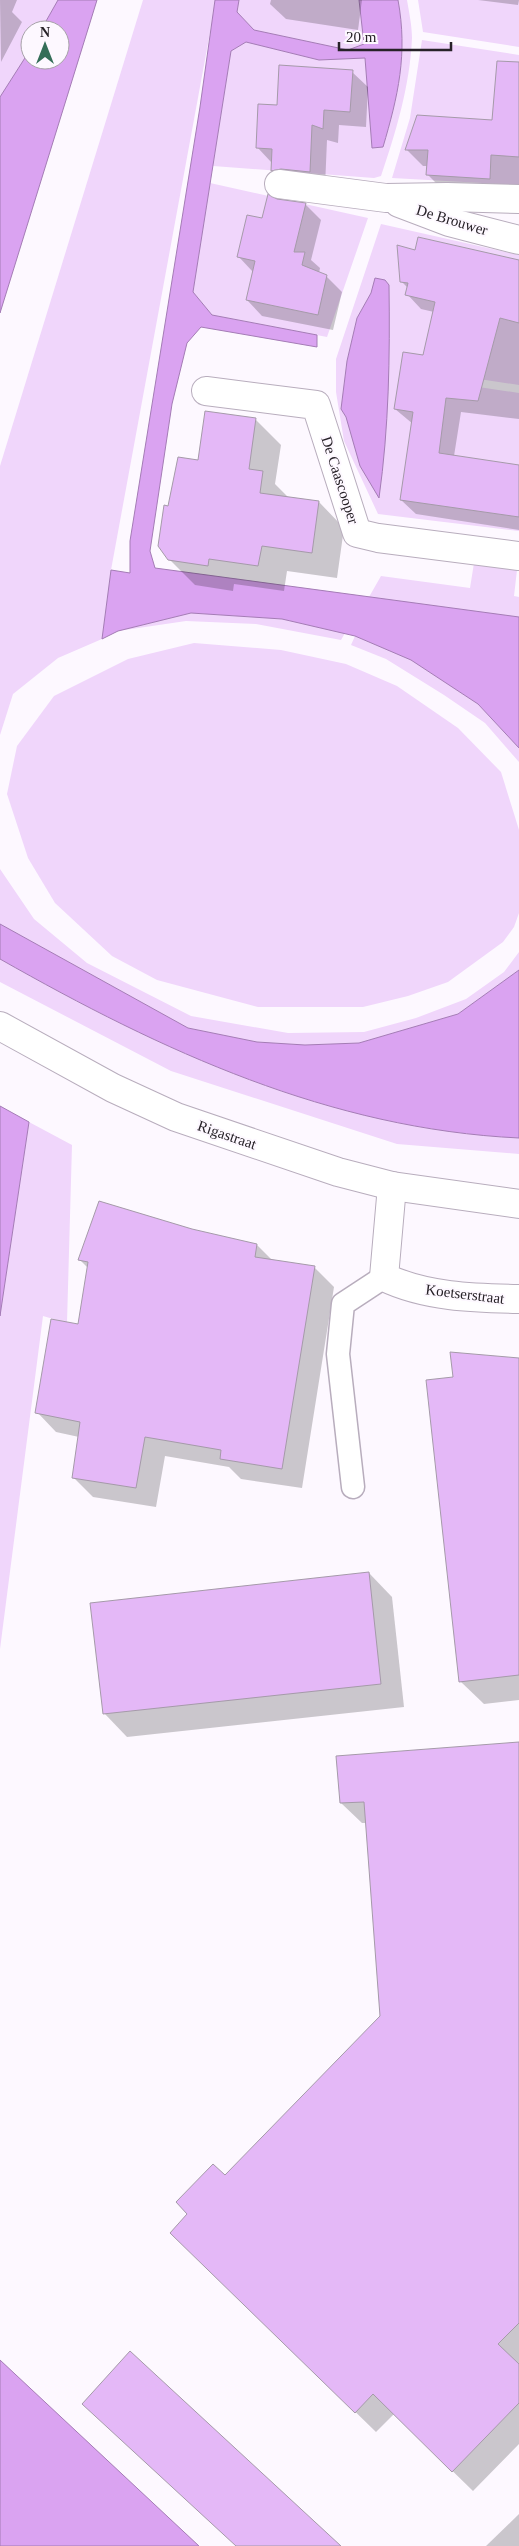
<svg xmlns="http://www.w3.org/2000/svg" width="519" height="2546" viewBox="0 0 519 2546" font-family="Georgia,serif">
  <rect width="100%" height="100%" fill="#fdf8ff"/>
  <g fill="#f0d6fb" fill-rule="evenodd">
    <path d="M 0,0 L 58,0 L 41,30 L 30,30 L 30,50 L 0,97 Z"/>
    <path d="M 143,0 L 216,0 L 111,570 L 102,639 L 58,658 L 13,694 L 0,735 L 0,466 Z"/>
    <path d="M 239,0 L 359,0 L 364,44 L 348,50 L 254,30 L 237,12 Z"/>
    <path d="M 398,0 L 407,0 C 409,12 412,26 412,38 C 410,85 396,132 381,176 L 374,178 L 213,166 L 231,51 L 246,42 L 319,60 L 365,58 L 372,148 L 383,147 C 398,95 408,54 398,0 Z"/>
    <path d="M 418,0 L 519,0 L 519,47 L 423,32 Z"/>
    <path d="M 422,40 L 519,55 L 519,185 L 392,178 L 410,118 Z"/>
    <path d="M 210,183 L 368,218 L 327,337 L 212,315 L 193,292 Z"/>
    <path d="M 381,224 L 519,255 L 519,385 L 453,375 L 452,383 L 519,393 L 519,531 L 378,514 L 344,441 L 336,392 L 336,359 ZM 371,293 L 346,417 L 341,409 L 347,361 L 357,318 Z"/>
    <path d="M 474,563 L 517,570 L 514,596 L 519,597 L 519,617 L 369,597 L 381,576 L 470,588 Z"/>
    <path d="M 191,613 L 282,619 L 345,633 L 341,640 L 256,624 L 186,621 L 118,631 Z"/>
    <path d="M 355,636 L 411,660 L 478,704 L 519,748 L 519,762 L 485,723 L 444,695 L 386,659 L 351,645 Z"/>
    <path d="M 194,643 L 281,650 L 346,664 L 397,686 L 458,728 L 501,772 L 519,830 L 519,913 L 514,927 L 503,942 L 448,982 L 408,996 L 363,1007 L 258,1007 L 157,980 L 112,956 L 55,903 L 28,858 L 7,794 L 17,746 L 54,696 L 128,659 Z"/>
    <path d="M 0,869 L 34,919 L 87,963 L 191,1016 L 288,1033 L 364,1032 L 416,1018 L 466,999 L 504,972 L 519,952 L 519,970 L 458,1014 L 359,1043 L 305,1045 L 257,1042 L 188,1028 L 0,924 Z"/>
    <path d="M 0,959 C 161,1051 331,1129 519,1138 L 519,1154 L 397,1144 L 171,1071 L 0,982 Z"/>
    <path d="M 29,1122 L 72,1145 L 67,1323 L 43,1316 L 0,1649 L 0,1316 Z"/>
  </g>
  <g fill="#daa3f1" stroke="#a47cb5">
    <path d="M 58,0 L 97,0 L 0,313 L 0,97 L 30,50 L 30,60 L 60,60 L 60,30 L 41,30 Z"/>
    <path d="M 215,0 L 239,0 L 237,12 L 254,30 L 348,50 L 364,44 L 359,0 L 398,0 C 408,54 398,96 383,147 L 372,148 L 365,58 L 319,60 L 246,42 L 231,51 L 193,292 L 212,315 L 317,335 L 317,347 L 201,327 L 187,343 L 172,404 L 150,551 L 155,568 L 519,617 L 519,748 L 478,704 L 411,660 L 355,636 L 282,619 L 191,613 L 118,631 L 102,639 L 111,570 L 130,573 L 130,541 L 200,107 Z"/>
    <path d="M 375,278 L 385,280 L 389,285 C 390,357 389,427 379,498 L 360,466 L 346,417 L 341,409 L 347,361 L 357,318 L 371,293 Z"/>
    <path d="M 0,924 L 188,1028 L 257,1042 L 305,1045 L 359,1043 L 458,1014 L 519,970 L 519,1138 C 330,1129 162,1051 0,959 Z"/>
    <path d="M 0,1106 L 29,1122 L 0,1316 Z"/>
    <path d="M 0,2360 L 199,2546 L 0,2546 Z"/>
  </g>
  <g fill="#0003">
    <path d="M 0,0 L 17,0 L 12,12 L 22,22 L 1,62 Z"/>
    <path d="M 271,0 L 362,0 L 358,30 L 286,19 L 270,4 Z"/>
    <path d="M 478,0 L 519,0 L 518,5 Z"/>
    <path d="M 352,72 L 368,87 L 366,127 L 339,125 L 338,143 L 327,140 L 325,187 L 288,186 L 272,171 L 272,163 L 257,147 L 278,107 Z"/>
    <path d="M 519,80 L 519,196 L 445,192 L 428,175 L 428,166 L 423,166 L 406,149 L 493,121 Z"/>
    <path d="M 277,201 L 305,204 L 321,220 L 311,260 L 320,268 L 319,273 L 326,276 L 342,292 L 333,330 L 262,316 L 247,300 L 253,272 L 238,256 Z"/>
    <path d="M 416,251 L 519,261 L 519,419 L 461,412 L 454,456 L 519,466 L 519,530 L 416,514 L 401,500 L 413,424 L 395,409 L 423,357 L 434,312 L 421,309 L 407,294 L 408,288 L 401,281 Z"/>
    <path d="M 255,419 L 281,445 L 275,484 L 289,498 L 319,502 L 344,528 L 337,578 L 287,571 L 284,591 L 234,584 L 233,591 L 195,585 L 169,559 L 169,507 L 199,461 Z"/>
    <path d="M 192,1230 L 257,1245 L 273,1261 L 314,1267 L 334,1287 L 302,1488 L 241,1479 L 229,1467 L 165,1456 L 156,1507 L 93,1497 L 73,1477 L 79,1437 L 56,1432 L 37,1412 L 79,1325 L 88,1268 L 80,1260 Z"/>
    <path d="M 519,1359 L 519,1700 L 484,1704 L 460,1681 L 454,1378 Z"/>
    <path d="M 369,1573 L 392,1597 L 404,1707 L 127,1737 L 104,1713 Z"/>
    <path d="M 519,1744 L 519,2444 L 473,2491 L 394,2414 L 376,2432 L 192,2253 L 225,2177 L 381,2016 L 367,1823 L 362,1823 L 341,1803 Z"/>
    <path d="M 519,2514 L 519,2546 L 486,2546 Z"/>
  </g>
  <g fill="#e4b8f7" stroke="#a59aa9">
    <path d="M 497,61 L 519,62 L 519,157 L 491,155 L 490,179 L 426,175 L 428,150 L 405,150 L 417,115 L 492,120 Z"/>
    <path d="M 279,65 L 353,70 L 350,112 L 324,110 L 323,129 L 312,125 L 310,172 L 281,169 L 271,171 L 272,149 L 256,148 L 258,104 L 277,105 Z"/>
    <path d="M 268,194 L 277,199 L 306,203 L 294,252 L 305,252 L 302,265 L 327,275 L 318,315 L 246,300 L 255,261 L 237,257 L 247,215 L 262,218 Z"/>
    <path d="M 418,237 L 519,260 L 519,323 L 500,318 L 478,401 L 446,398 L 439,453 L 519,465 L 519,517 L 400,500 L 413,412 L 394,409 L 403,352 L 423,355 L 435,302 L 405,295 L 408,283 L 400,282 L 397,245 L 415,250 Z"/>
    <path d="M 205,411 L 256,418 L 249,469 L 263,471 L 260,493 L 319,501 L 312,553 L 262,546 L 258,566 L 209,559 L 208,566 L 168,560 L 158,546 L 164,505 L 168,506 L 178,457 L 198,460 Z"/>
    <path d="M 99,1201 L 192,1229 L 257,1244 L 255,1257 L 315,1266 L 282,1469 L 220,1459 L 221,1450 L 145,1437 L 136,1488 L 72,1478 L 80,1422 L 35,1413 L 51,1319 L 78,1324 L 88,1262 L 78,1260 Z"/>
    <path d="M 450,1352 L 519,1358 L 519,1675 L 459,1682 L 426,1380 L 453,1377 Z"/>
    <path d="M 369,1572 L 381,1684 L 103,1714 L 90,1603 Z"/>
    <path d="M 519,1742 L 519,2323 L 498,2344 L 519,2364 L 519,2403 L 452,2472 L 373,2394 L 355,2413 L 170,2233 L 187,2214 L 176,2202 L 213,2164 L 225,2175 L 380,2016 L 364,1802 L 340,1803 L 336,1756 Z"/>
    <path d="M 130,2351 L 341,2546 L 236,2546 L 82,2404 Z"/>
  </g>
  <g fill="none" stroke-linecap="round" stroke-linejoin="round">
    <g stroke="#b8adbd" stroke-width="25">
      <path id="lane" d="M 353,1487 L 338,1354 L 343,1304 L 384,1277"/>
    </g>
    <g stroke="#b8adbd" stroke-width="30">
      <g id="street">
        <path d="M 279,184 L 386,198 L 447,197 L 519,199"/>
        <path d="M 399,203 L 449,222 L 519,240"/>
        <path d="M 206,391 L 316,405 L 357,533 L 378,538 L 519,556"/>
        <path d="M 0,1026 L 113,1088 L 176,1117 L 338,1172 L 392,1186 L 519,1204"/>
        <path d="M 392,1186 L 384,1277 C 425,1297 474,1298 519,1299"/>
      </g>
    </g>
    <use href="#lane" stroke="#fff" stroke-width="22"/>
    <use href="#street" stroke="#fff" stroke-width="28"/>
  </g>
  <g text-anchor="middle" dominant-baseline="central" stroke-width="4" stroke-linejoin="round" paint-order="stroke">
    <g font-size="15" fill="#272228" stroke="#fdf8ff">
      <text transform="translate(452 220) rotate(17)">De Brouwer</text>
      <text transform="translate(340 480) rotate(72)">De Caascooper</text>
      <text transform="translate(227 1135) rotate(19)">Rigastraat</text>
      <text transform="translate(465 1294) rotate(7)">Koetserstraat</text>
    </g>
  </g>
  <g transform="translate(45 45)"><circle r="24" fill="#fdf8ff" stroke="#a7a2a9"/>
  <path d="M0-4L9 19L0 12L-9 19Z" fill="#346e58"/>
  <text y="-8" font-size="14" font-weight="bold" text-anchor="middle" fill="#272228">N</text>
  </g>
  <path d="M339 42v8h112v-8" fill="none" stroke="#272228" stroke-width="2.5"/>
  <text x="346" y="42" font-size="15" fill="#272228" stroke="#fdf8ff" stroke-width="4" paint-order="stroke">20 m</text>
</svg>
